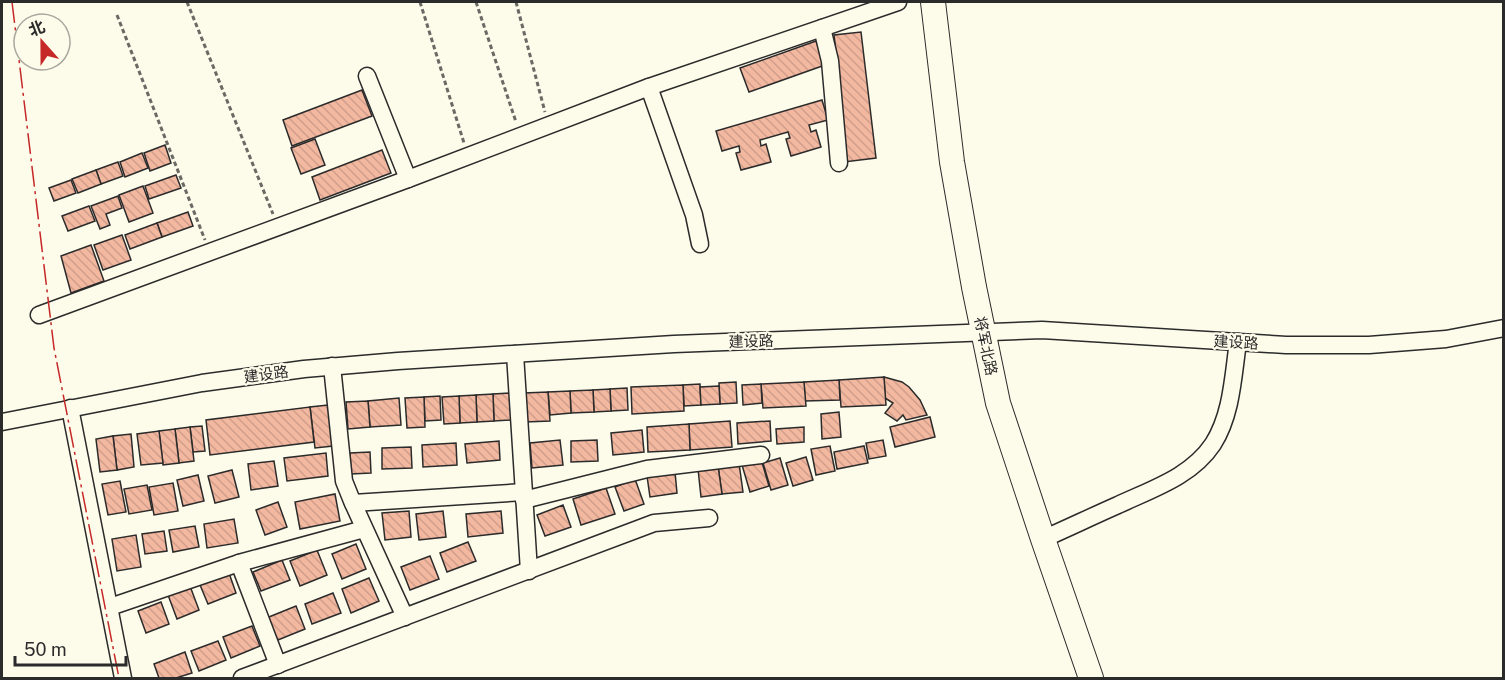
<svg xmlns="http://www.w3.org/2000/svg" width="1505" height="680" viewBox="0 0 1505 680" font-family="'Public Sans','Noto Sans SC',sans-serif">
  <defs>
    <pattern id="building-back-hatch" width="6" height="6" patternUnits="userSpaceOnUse" patternTransform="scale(1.5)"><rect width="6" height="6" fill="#f2b8a0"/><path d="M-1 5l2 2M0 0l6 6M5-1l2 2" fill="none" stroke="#d09e8a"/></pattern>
  </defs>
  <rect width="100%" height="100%" fill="#fdfbea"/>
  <g fill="url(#building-back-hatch)" stroke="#2b2b2b" stroke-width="1.5">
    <path d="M 861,32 L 876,158 L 844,162 L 838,68 L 834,35 Z"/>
    <path d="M 816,41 L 825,65 L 749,92 L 740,68 Z"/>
    <path d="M 362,90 L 372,116 L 292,146 L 283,120 Z"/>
    <path d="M 822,100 L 828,120 L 809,125 L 811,132 L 816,130 L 821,147 L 791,156 L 786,139 L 790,138 L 788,132 L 760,140 L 761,146 L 766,144 L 771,162 L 741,170 L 736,153 L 740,152 L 739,146 L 722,151 L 716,131 Z"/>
    <path d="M 315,139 L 325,165 L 301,174 L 291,148 Z"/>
    <path d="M 165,145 L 171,163 L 150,171 L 144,153 Z"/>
    <path d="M 382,150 L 391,173 L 320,200 L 312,177 Z"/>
    <path d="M 142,153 L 148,168 L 125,177 L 120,162 Z"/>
    <path d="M 118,162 L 123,176 L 101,184 L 96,170 Z"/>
    <path d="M 96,170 L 101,184 L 78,193 L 72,179 Z"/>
    <path d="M 176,175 L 181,188 L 149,199 L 145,186 Z"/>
    <path d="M 71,180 L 76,193 L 54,201 L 49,188 Z"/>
    <path d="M 143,186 L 153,213 L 129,222 L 119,195 Z"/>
    <path d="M 118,196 L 122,208 L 106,214 L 110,225 L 100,229 L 91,206 Z"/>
    <path d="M 89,206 L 95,221 L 68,231 L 62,216 Z"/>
    <path d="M 188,212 L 193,226 L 162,237 L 157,223 Z"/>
    <path d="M 157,223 L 162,237 L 130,249 L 125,235 Z"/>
    <path d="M 122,235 L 131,260 L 103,270 L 94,245 Z"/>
    <path d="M 91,245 L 104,281 L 71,293 L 61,256 Z"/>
    <path d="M 884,377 L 902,382 L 909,387 L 920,400 L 927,415 L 906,420 L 903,415 L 897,421 L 885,413 L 893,403 L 885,398 Z"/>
    <path d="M 884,377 L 886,405 L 841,407 L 839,380 Z"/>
    <path d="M 839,380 L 840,400 L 805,401 L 804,382 Z"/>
    <path d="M 736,382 L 737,403 L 720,404 L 719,383 Z"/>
    <path d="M 804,382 L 806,406 L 763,408 L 761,384 Z"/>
    <path d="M 700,384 L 701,405 L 684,406 L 683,385 Z"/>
    <path d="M 761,384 L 762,403 L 743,405 L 742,385 Z"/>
    <path d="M 683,385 L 684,411 L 632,414 L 631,387 Z"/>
    <path d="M 719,386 L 720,404 L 701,405 L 700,387 Z"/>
    <path d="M 627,388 L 628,410 L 611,411 L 610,389 Z"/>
    <path d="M 610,389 L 611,411 L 594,412 L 593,390 Z"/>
    <path d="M 593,390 L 594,412 L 571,413 L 570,391 Z"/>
    <path d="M 570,391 L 571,413 L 550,415 L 548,392 Z"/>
    <path d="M 548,392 L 550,421 L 525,422 L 524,393 Z"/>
    <path d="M 510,393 L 511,420 L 494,421 L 493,394 Z"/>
    <path d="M 493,394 L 494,421 L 477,422 L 476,395 Z"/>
    <path d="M 476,395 L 477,422 L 460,423 L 459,396 Z"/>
    <path d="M 440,396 L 441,420 L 425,421 L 424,397 Z"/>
    <path d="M 459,396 L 460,423 L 444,424 L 442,397 Z"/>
    <path d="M 424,397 L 425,427 L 407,428 L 405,398 Z"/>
    <path d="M 399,398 L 401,425 L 370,427 L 368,401 Z"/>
    <path d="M 368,401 L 370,427 L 348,429 L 346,402 Z"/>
    <path d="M 328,405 L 333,446 L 315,448 L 310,407 Z"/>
    <path d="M 310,407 L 314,442 L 210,455 L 206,420 Z"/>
    <path d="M 839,412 L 841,437 L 822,439 L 821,414 Z"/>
    <path d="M 930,417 L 935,437 L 895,447 L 890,427 Z"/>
    <path d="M 730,421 L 732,447 L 690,450 L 689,424 Z"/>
    <path d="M 770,421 L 771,441 L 738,444 L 737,423 Z"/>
    <path d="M 689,424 L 690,450 L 648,452 L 647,427 Z"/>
    <path d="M 202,426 L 205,451 L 193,452 L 190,427 Z"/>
    <path d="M 190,427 L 194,461 L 179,463 L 175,429 Z"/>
    <path d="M 804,427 L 804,442 L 777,444 L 776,429 Z"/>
    <path d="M 175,429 L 179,463 L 163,465 L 159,431 Z"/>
    <path d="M 642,430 L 644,452 L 613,455 L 611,433 Z"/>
    <path d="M 159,431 L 163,463 L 141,465 L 137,434 Z"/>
    <path d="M 131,434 L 134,467 L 117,470 L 113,436 Z"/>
    <path d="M 113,436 L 117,470 L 100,472 L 96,439 Z"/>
    <path d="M 560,440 L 563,465 L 532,468 L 530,443 Z"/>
    <path d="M 597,440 L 598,461 L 571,462 L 571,441 Z"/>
    <path d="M 883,440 L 886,456 L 869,459 L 866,443 Z"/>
    <path d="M 499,441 L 500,460 L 467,463 L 465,444 Z"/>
    <path d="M 456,443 L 457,465 L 423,467 L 422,445 Z"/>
    <path d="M 830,446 L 835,471 L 816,475 L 811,449 Z"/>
    <path d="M 864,446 L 868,463 L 837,469 L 834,452 Z"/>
    <path d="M 411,447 L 412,468 L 382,469 L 382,448 Z"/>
    <path d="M 370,452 L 371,473 L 351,474 L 350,453 Z"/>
    <path d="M 326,453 L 328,476 L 287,481 L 284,458 Z"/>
    <path d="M 806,457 L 813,480 L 793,486 L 786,463 Z"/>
    <path d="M 780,458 L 788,485 L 771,490 L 763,463 Z"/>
    <path d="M 761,459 L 769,486 L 750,492 L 742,465 Z"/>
    <path d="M 274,461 L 278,486 L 251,490 L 248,464 Z"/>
    <path d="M 739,463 L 743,492 L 722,494 L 718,466 Z"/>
    <path d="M 718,466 L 722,494 L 701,497 L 698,469 Z"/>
    <path d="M 232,470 L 239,497 L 215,503 L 208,476 Z"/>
    <path d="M 675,472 L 677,493 L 650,497 L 647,476 Z"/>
    <path d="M 198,475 L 204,501 L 183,506 L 177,480 Z"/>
    <path d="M 635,479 L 644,504 L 624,511 L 615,487 Z"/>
    <path d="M 120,481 L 126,512 L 108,515 L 102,484 Z"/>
    <path d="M 173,483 L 178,511 L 154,515 L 149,487 Z"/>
    <path d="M 147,485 L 152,510 L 129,514 L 124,489 Z"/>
    <path d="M 606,488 L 615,514 L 581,525 L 573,499 Z"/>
    <path d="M 335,494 L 340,521 L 300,529 L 295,502 Z"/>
    <path d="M 278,502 L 287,527 L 265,535 L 256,510 Z"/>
    <path d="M 563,505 L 571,527 L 545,536 L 537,515 Z"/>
    <path d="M 409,511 L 411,537 L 385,540 L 382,513 Z"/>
    <path d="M 443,511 L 446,537 L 419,540 L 416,514 Z"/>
    <path d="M 501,511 L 503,533 L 468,537 L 466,514 Z"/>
    <path d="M 234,519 L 238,543 L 207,548 L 204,524 Z"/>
    <path d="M 195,526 L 199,547 L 173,552 L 169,530 Z"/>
    <path d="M 164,531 L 167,551 L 145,554 L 142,534 Z"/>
    <path d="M 136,535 L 141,567 L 117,571 L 112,539 Z"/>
    <path d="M 468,542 L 476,561 L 447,572 L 440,553 Z"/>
    <path d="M 356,544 L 366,569 L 342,579 L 332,554 Z"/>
    <path d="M 317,550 L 327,575 L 300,586 L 290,561 Z"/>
    <path d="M 430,556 L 439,579 L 410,590 L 401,567 Z"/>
    <path d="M 282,560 L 290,580 L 261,591 L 253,572 Z"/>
    <path d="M 229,573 L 236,593 L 208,604 L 200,585 Z"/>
    <path d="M 369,578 L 379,601 L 351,613 L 342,589 Z"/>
    <path d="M 190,586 L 199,610 L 177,619 L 168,595 Z"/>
    <path d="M 333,593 L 341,613 L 312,624 L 305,604 Z"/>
    <path d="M 161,602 L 169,624 L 146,633 L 138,611 Z"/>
    <path d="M 296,606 L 305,629 L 273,642 L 264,619 Z"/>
    <path d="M 252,626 L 260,646 L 231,658 L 223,637 Z"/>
    <path d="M 218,641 L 226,660 L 199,671 L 191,651 Z"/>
    <path d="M 185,652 L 192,673 L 176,678 L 159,678 L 154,664 Z"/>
  </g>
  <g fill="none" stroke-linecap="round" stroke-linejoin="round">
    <g stroke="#2b2b2b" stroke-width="19">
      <g id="minor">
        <path d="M 822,28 L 830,61 L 839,163"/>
        <path d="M 367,76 L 408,179"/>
        <path d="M 649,87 L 694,215 L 700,244"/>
        <path d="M 39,315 L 408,179 L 649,87 L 898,2"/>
        <path d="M 515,354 L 529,571"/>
        <path d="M 332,366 L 344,481 L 352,501 L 405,617"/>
        <path d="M 70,408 L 123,678"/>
        <path d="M 2,422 L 202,383 L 304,369 L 398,361 L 674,344 L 1042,330 L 1286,345 L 1369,345 L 1446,339 L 1504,328"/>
        <path d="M 524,500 L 647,469 L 761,455"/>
        <path d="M 353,503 L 524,492"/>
        <path d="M 1043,539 C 1068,528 1093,516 1118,505 C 1152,489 1191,477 1213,444 C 1232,414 1233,376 1238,342"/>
        <path d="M 239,563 L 278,665"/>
        <path d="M 110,607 L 239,563 L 364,529"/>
        <path d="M 242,678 L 654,523 L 709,518"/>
      </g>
    </g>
    <g stroke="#2b2b2b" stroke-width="26">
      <path id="highway" d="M 933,2 L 952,162 L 974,287 L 998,403 L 1043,539 L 1091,678"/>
    </g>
    <g stroke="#6a6964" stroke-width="3" stroke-dasharray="4.5 3" stroke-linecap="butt">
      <path d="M 187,2 L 273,214"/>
      <path d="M 420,2 L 464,143"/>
      <path d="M 476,2 L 516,122"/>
      <path d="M 516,2 L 545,112"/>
      <path d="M 117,15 L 205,240"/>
    </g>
    <use href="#minor" stroke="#fdfbea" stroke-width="16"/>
    <use href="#highway" stroke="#fdfbea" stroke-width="24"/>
    <path stroke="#c62828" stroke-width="1.5" stroke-dasharray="21 4.5 3 4.5" stroke-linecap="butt" d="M 12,2 L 54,348 L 119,678"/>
  </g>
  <g text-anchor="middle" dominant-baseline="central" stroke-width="4.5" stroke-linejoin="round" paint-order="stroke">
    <g font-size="15" fill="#2b2b2b" stroke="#fdfbea">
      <text transform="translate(751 341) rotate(-2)">建设路</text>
      <text transform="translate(1236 342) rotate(3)">建设路</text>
      <text transform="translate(986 346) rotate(78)">将军北路</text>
      <text transform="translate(266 374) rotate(-8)">建设路</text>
    </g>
  </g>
  <rect width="1505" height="680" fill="none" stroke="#2b2b2b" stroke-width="6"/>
  <g transform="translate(42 42) rotate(339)"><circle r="28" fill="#fdfbea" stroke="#a9a89e" stroke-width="1.5"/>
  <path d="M0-4.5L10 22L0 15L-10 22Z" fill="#c62828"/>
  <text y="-9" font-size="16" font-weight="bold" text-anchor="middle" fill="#2b2b2b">北</text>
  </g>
  <path d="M15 656v9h111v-9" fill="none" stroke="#2b2b2b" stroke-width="3"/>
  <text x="24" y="656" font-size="18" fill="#2b2b2b" stroke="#fdfbea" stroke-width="4.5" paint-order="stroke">50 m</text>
</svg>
